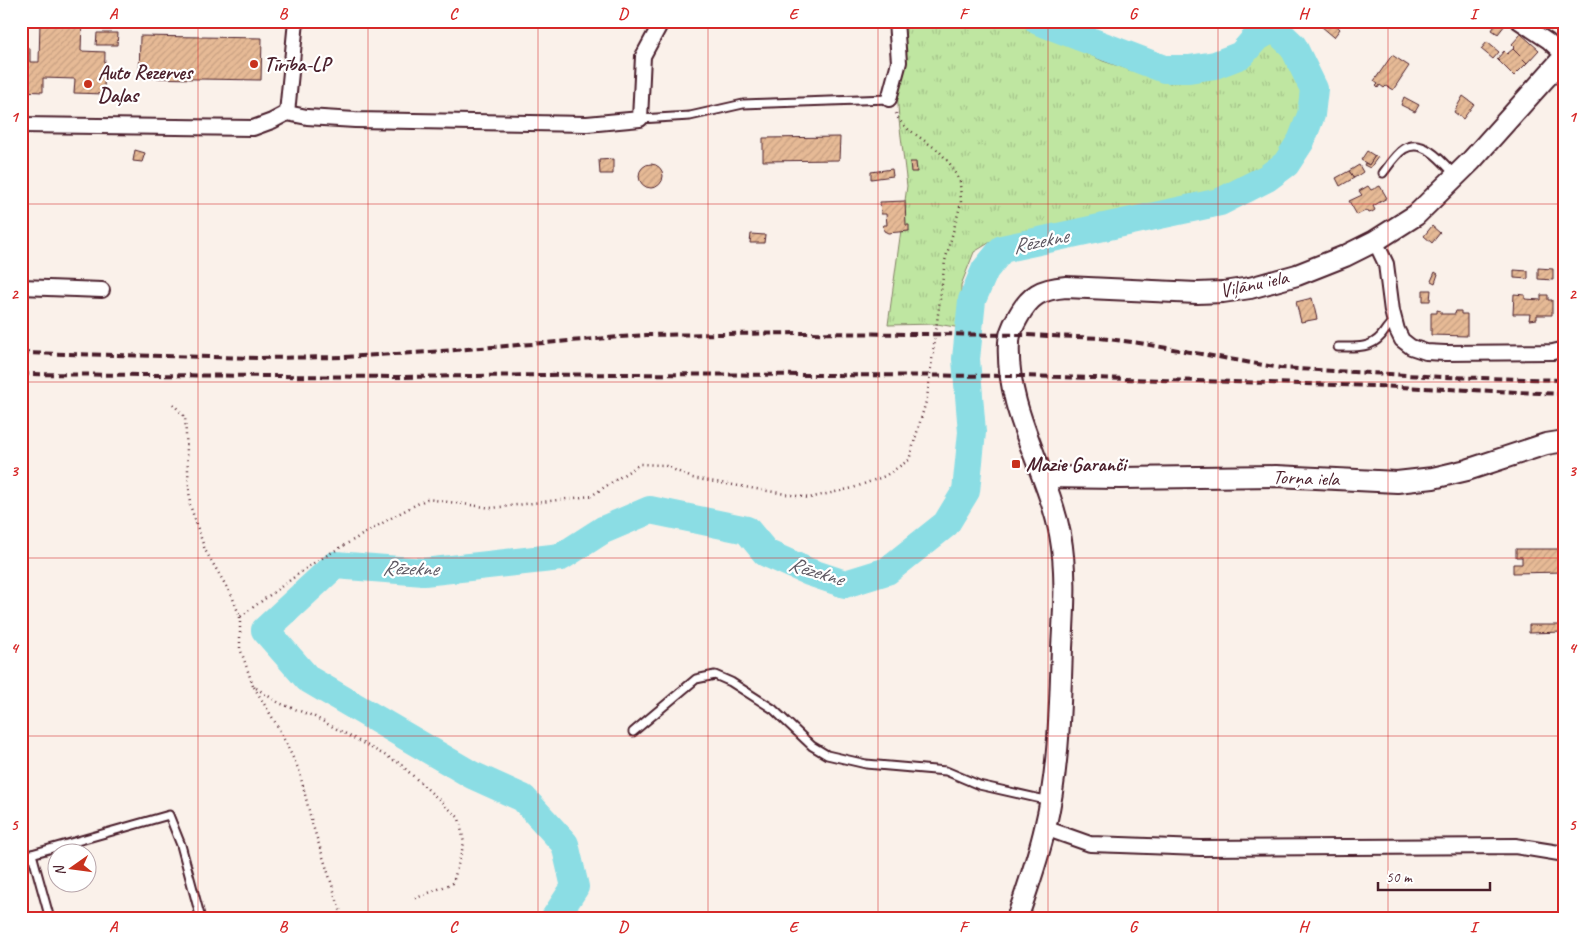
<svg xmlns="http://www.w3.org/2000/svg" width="1586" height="940" viewBox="0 0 1586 940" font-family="Caveat,sans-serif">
  <defs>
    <pattern id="grass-tufts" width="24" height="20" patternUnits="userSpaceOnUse" patternTransform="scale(1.25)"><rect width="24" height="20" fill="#bfe6a1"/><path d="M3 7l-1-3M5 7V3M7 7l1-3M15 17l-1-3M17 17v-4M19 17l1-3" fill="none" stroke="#a6c58b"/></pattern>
    <pattern id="building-hatch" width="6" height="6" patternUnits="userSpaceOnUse" patternTransform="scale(1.25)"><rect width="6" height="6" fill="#e6ba96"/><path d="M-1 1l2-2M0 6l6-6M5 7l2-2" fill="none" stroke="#c79f81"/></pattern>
  </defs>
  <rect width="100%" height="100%" fill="#faf1ea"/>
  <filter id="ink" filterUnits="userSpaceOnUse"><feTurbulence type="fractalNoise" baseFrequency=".02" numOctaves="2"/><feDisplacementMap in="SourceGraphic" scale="10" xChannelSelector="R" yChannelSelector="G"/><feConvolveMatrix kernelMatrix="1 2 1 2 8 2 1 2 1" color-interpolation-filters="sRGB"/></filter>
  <g filter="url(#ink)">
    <path fill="url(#grass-tufts)" stroke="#848266" d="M 896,21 L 1020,21 L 1103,61 L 1170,83 L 1246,62 L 1241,55 L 1274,28 L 1311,115 L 1267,178 L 1220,202 L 997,238 L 974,252 L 961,285 L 961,328 L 937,324 L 888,325 L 907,186 L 899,120 L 896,74 Z"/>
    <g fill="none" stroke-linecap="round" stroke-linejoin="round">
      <path stroke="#8bdde4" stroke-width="28" d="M 554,919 L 575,887 L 565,844 L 523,798 L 472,775 L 308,679 L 265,630 L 335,565 L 424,572 L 561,557 L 603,530 L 650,510 L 747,530 L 766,553 L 809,572 L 845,584 L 887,571 L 946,524 L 966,491 L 972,432 L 966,359 L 972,300 L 985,270 L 1002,249 L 1220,202 L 1267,178 L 1286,164 L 1301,141 L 1311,115 L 1314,89 L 1293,46 L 1274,28 L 1255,39 L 1241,55 L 1215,65 L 1189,69 L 1164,69 L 1038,21"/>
    </g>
    <g fill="url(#building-hatch)" stroke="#4a1f2b">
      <path d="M 40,21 L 82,21 L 81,51 L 105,52 L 104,94 L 74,93 L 75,79 L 43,78 L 43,92 L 21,91 L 21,47 L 30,48 L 30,62 L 39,62 Z"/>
      <path d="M 1315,21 L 1340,21 L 1337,26 L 1340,29 L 1334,37 Z"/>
      <path d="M 1498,21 L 1505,25 L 1498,34 L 1492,30 Z"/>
      <path d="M 1539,21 L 1551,21 L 1545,27 Z"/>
      <path d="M 97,33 L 118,33 L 117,45 L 96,45 Z"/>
      <path d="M 1521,34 L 1539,50 L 1527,63 L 1513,49 L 1515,47 L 1512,44 Z"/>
      <path d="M 140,36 L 262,38 L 261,80 L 139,78 Z"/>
      <path d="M 1487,42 L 1499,52 L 1493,59 L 1481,49 Z"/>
      <path d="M 1513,49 L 1527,63 L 1514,76 L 1497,59 L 1504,51 L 1507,54 Z"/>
      <path d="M 1392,55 L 1409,66 L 1393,90 L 1386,86 L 1384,88 L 1380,85 L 1378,88 L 1376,86 L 1378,84 L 1374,81 Z"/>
      <path d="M 1463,96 L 1474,104 L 1463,119 L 1454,112 Z"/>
      <path d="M 1404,97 L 1419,105 L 1415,112 L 1401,105 Z"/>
      <path d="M 840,137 L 839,160 L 763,161 L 763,138 Z"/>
      <path d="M 135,150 L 145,153 L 142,162 L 133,161 Z"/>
      <path d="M 1367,151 L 1375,156 L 1369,165 L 1361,160 Z"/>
      <path d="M 1375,156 L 1378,157 L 1370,168 L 1364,165 L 1365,163 L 1369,165 Z"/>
      <path d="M 613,159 L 613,174 L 600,174 L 599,160 Z"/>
      <path d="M 910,162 L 916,162 L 917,172 L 911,172 Z"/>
      <circle cx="651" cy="176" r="12"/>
      <path d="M 1359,165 L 1363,172 L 1354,178 L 1349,171 Z"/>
      <path d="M 892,169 L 893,176 L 871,179 L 871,172 Z"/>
      <path d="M 1349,171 L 1354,178 L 1340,186 L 1336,178 Z"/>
      <path d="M 1368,186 L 1371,190 L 1380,186 L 1387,198 L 1373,206 L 1375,210 L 1372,212 L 1369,213 L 1367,210 L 1357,215 L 1349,201 L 1362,195 L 1359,191 Z"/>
      <path d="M 905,201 L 906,225 L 909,225 L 909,231 L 888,233 L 884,231 L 883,225 L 887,225 L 886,214 L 881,214 L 880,202 Z"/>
      <path d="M 1432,226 L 1440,233 L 1432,243 L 1424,236 Z"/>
      <path d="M 751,234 L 765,235 L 764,243 L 750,243 Z"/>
      <path d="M 1538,268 L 1553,269 L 1553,280 L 1538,279 Z"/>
      <path d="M 1514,270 L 1528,271 L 1528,279 L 1514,278 Z"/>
      <path d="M 1435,272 L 1438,274 L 1435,283 L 1431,281 Z"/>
      <path d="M 1423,290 L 1431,290 L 1430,301 L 1423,301 Z"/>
      <path d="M 1514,294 L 1525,295 L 1525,299 L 1541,300 L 1541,295 L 1548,295 L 1548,300 L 1552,300 L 1552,315 L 1537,315 L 1537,319 L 1529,320 L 1530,314 L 1513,314 Z"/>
      <path d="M 1312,298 L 1317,319 L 1301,322 L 1296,302 Z"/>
      <path d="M 1437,310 L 1441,311 L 1441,314 L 1455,314 L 1456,311 L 1461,311 L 1461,314 L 1467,314 L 1467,336 L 1431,335 L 1431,313 L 1437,313 Z"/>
      <path d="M 1516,549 L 1565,549 L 1565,572 L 1513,573 L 1513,564 L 1522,564 L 1522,557 L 1516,557 Z"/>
      <path d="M 1529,625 L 1565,625 L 1565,632 L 1529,633 Z"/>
    </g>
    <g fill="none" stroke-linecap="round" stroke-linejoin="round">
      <g stroke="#4a1f2b" stroke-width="11">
        <g id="lane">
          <path d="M 640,119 L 690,116 L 743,104 L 889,99"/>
          <path d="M 1383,173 C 1389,165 1396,154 1404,149 C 1423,137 1443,162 1454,174"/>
          <path d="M 1338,347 C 1354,347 1370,349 1381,336 C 1385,331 1388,325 1394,321"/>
          <path d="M 633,732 L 696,679 L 715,675 L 731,682 L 773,709 L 812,746 L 827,755 L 866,764 L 946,771 L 979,785 L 1050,801"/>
          <path d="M 32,854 L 50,919"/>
          <path d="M 21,857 L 169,815 L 181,845 L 201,919"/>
        </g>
      </g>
      <g stroke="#4a1f2b" stroke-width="18">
        <g id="street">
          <path d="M 1518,21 L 1548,41 L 1564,56"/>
          <path d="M 889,99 L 899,62 L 896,21"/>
          <path d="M 287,113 L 307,117 L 355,120 L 587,124 L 640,119 L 643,56 L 662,21"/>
          <path d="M 287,113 L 296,21"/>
          <path d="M 21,125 L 253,128 L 272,121 L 287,113"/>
          <path d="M 1375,241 L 1386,264 L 1392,311 L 1397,330 L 1402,340 L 1411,347 L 1426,352 L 1445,353 L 1553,352 L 1565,349"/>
          <path d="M 21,287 L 102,290"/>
          <path d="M 1045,828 L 1090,844 L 1121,845 L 1200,848 L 1515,846 L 1565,854"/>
        </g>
      </g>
      <g stroke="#4a1f2b" stroke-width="24">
        <g id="secondary">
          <path d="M 1043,477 L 1120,478 L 1276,476 L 1397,482 L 1433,478 L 1467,470 L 1546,444 L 1565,441"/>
          <path d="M 1017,919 C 1027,889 1038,859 1045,828 C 1059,770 1060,707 1062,648 C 1064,610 1067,572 1060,534 C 1047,469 1005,410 1009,342 C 1009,334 1014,324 1018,317 C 1030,295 1041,289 1066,287 L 1197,293 L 1223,292 L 1250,288 L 1297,275 L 1345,256 L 1375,241 L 1416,215 L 1471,161 L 1565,56"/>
        </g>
      </g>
      <g stroke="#4a1f2b" stroke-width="2.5" stroke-dasharray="1 4" stroke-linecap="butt">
        <path d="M 173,404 L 185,417 L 190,505 L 205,550 L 232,596 L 240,617 L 312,564 L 398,514 L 427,499 L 492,508 L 591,496 L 640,464 L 664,465 L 692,478 L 809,498 L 853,488 L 885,476 L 909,460 L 927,398 L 945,261 L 961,203 L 960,182 L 950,164 L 939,151 L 908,129 L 899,120 L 895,111"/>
        <path d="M 240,617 L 240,648 L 253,686 L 279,703 L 313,716 L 399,763 L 459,818 L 464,843 L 453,883 L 414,899"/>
        <path d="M 254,687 L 278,727 L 299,770 L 312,823 L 343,919"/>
      </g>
      <use href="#lane" stroke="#fff" stroke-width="7"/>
      <use href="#street" stroke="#fff" stroke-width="14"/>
      <use href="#secondary" stroke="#fff" stroke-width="20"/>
      <g stroke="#4a1f2b" stroke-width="4" stroke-dasharray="8 4" stroke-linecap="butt">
        <path d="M 21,353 L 258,358 L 344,357 L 429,352 L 646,335 L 806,333 L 1026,335 L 1100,338 L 1139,343 L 1280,368 L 1443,377 L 1565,380"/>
        <path d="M 21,374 L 399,377 L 617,374 L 1022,376 L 1376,386 L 1565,394"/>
      </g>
    </g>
  </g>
  <path fill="none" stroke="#d62828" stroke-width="1" stroke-opacity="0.55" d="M 198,21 L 198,919M 368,21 L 368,919M 538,21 L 538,919M 708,21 L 708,919M 878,21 L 878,919M 1048,21 L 1048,919M 1218,21 L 1218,919M 1388,21 L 1388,919M 21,204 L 1565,204M 21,382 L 1565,382M 21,558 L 1565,558M 21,736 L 1565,736"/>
  <g fill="#c8321e" stroke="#fff" stroke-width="2">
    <circle cx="254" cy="64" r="5"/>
    <circle cx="88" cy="84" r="5"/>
    <rect x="1011" y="459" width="10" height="10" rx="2.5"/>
  </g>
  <g text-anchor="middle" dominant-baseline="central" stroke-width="4.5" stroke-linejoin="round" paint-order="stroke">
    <g font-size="20" font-weight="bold" fill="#4a1f2b" stroke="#fff" text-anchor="start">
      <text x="264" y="64">Tīrība-LP</text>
      <text x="98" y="72">Auto Rezerves<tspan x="98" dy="23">Daļas</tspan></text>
      <text x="1026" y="464">Mazie Garanči</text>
    </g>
    <g font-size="20" fill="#4a1f2b" stroke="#fff">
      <text transform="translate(1254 284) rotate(-12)">Viļānu iela</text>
      <text transform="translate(1306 478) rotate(2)">Torņa iela</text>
    </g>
    <g font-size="21" font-style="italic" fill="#5e5862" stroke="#fff">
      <text transform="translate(1040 241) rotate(-12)">Rēzekne</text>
      <text transform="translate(410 568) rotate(1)">Rēzekne</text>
      <text transform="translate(816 571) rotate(17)">Rēzekne</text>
    </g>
  </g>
  <rect width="1586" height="940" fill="none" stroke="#fff" stroke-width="55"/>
  <g transform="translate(72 868) rotate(256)"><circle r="24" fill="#ffffff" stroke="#b7a5aa"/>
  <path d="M0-4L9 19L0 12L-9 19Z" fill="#c8321e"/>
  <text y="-8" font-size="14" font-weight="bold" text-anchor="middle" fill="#4a1f2b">N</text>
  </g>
  <path d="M1378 882v8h112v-8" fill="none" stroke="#4a1f2b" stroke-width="2.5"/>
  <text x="1386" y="882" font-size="15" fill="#4a1f2b" stroke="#ffffff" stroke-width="4" paint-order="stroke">50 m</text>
  <rect x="28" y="28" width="1530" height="884" fill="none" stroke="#d62828" stroke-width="2"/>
  <g font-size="16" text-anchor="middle" font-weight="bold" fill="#d62828">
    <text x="113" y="19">A</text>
    <text x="283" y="19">B</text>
    <text x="453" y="19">C</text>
    <text x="623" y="19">D</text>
    <text x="793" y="19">E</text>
    <text x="963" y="19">F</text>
    <text x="1133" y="19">G</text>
    <text x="1303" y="19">H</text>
    <text x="1473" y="19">I</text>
    <text x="14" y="122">1</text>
    <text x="1572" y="122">1</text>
    <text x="14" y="299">2</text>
    <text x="1572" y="299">2</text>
    <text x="14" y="476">3</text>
    <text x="1572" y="476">3</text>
    <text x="14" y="653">4</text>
    <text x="1572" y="653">4</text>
    <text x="14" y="830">5</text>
    <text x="1572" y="830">5</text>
    <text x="113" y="932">A</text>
    <text x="283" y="932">B</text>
    <text x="453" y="932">C</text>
    <text x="623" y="932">D</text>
    <text x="793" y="932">E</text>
    <text x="963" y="932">F</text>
    <text x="1133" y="932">G</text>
    <text x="1303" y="932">H</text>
    <text x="1473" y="932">I</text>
  </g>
</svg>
